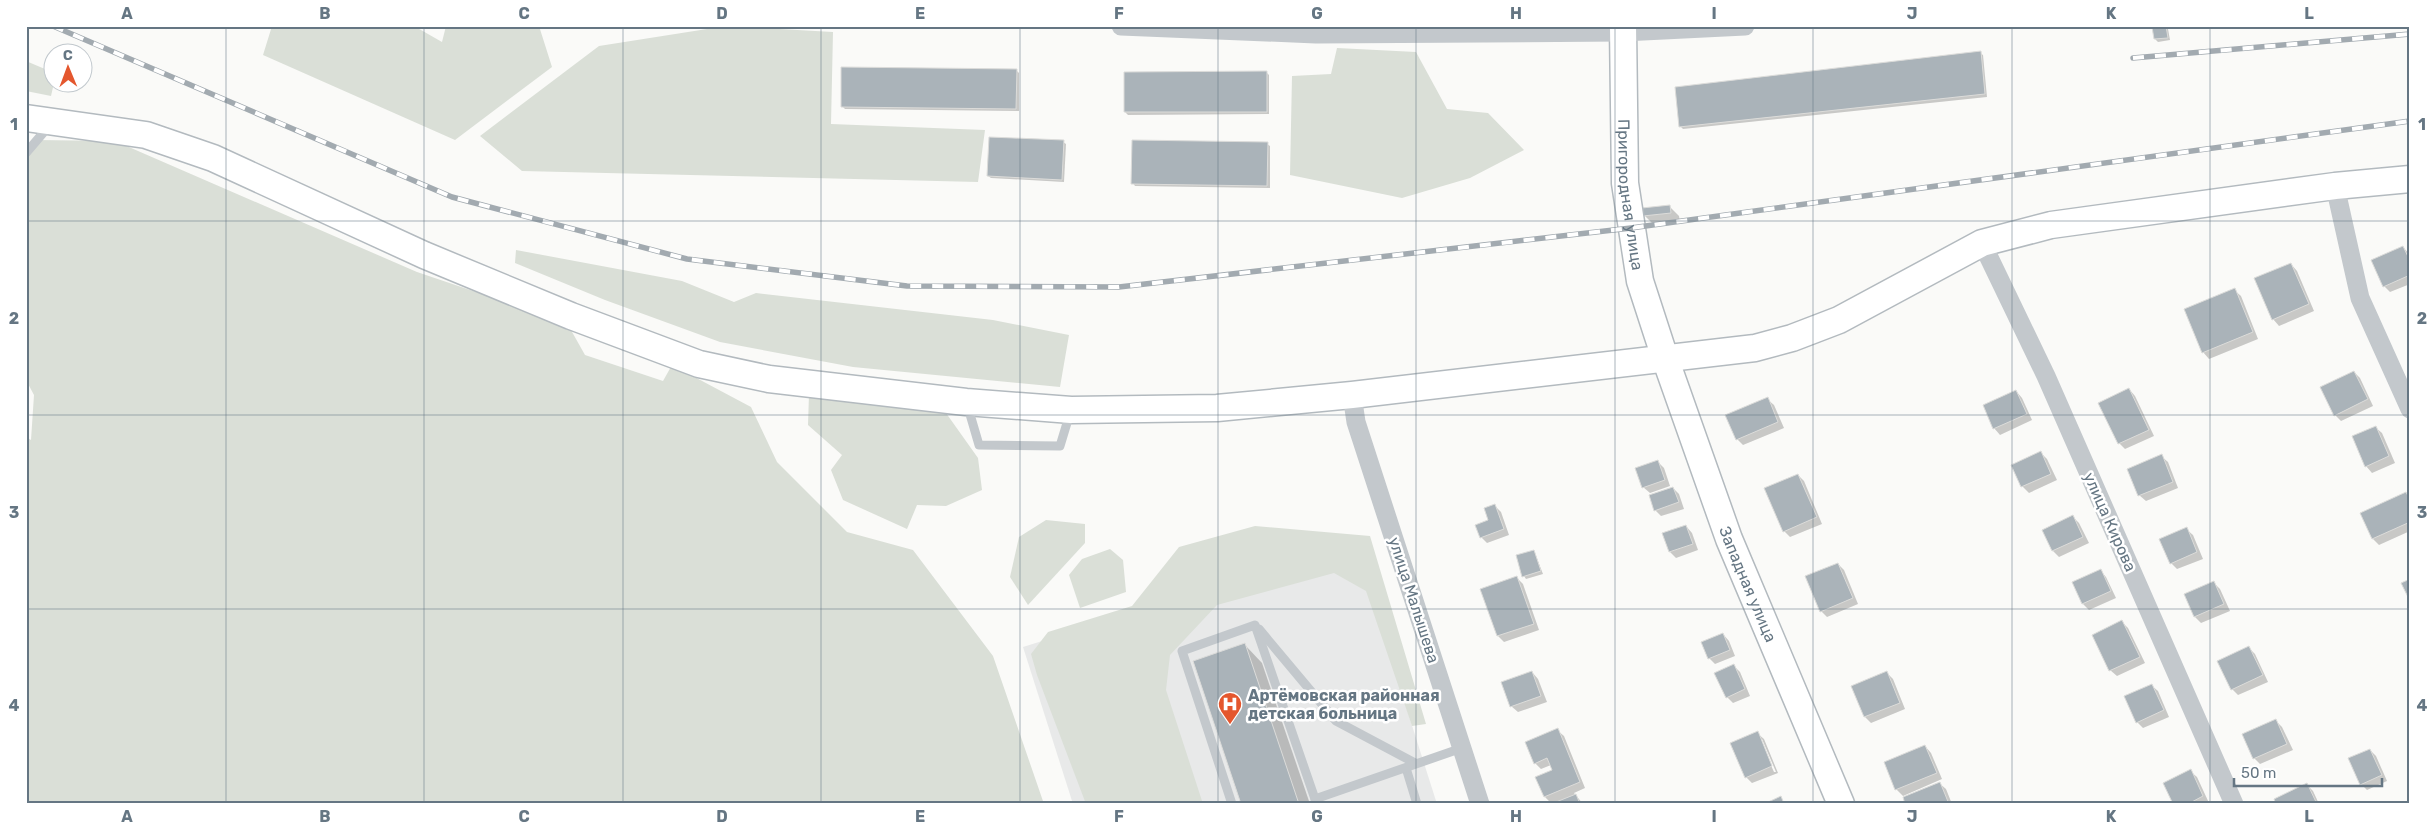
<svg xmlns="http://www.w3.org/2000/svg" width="2436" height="830" viewBox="0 0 2436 830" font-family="Rubik,sans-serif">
  <rect width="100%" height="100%" fill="#fafaf8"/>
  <path fill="#e8e9e9" d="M 1354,543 L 1437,804 L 1073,804 L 1023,647 Z"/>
  <g fill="#dadfd7">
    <path d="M 272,26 L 414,26 L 442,42 L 446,26 L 539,26 L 552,67 L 455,140 L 263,55 Z"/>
    <path d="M 726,26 L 833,32 L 831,124 L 985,130 L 978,182 L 522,171 L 480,136 L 599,46 Z"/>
    <path d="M 1337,48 L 1416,52 L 1447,109 L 1488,113 L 1524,150 L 1470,178 L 1402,198 L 1290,175 L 1292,76 L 1331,74 Z"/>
    <path d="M 26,61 L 52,72 L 54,83 L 51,96 L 26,91 Z"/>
    <path d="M 36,140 L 115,141 L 417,272 L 567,323 L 585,355 L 663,381 L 672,365 L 751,407 L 777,462 L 847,532 L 913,550 L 993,656 L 1044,804 L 26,804 L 26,437 L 31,440 L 34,395 L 26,380 L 26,152 Z"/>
    <path d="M 516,250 L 682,281 L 734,302 L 756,293 L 993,320 L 1069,335 L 1060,387 L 853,367 L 720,342 L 605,300 L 515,263 Z"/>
    <path d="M 809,394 L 946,413 L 978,458 L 982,490 L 946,506 L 917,505 L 907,529 L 843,500 L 831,470 L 842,455 L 808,425 Z"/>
    <path d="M 1046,520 L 1085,524 L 1085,543 L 1028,605 L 1010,577 L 1019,537 Z"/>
    <path d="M 1255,526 L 1370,536 L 1426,724 L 1412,726 L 1366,591 L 1334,573 L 1217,605 L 1170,655 L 1166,690 L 1203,804 L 1086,804 L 1037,675 L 1031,654 L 1048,632 L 1132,606 L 1179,547 Z"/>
    <path d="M 1110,549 L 1123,560 L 1126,592 L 1080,608 L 1069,575 L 1082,559 Z"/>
  </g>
  <g fill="#0003" fill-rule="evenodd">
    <path d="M 2166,26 L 2168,29 L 2170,40 L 2158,42 L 2155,39 Z"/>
    <path d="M 1980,53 L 1983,55 L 1987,97 L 1683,129 L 1680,126 Z"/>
    <path d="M 1016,70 L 1019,73 L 1019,111 L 845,109 L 842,106 Z"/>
    <path d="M 1266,72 L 1269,75 L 1269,114 L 1128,115 L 1125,112 Z"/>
    <path d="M 1063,142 L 1066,144 L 1064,182 L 991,178 L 988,176 Z"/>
    <path d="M 1267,144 L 1270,146 L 1270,188 L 1135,186 L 1133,183 Z"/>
    <path d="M 1670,207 L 1679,216 L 1680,222 L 1654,225 L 1644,215 Z"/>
    <path d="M 2403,247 L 2410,255 L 2410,284 L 2390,292 L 2384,286 Z"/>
    <path d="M 2291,264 L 2297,271 L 2314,311 L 2279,326 L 2273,319 Z"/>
    <path d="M 2234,290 L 2241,296 L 2258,339 L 2209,359 L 2203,352 Z"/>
    <path d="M 2354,372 L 2360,378 L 2373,406 L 2341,421 L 2335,415 Z"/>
    <path d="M 2129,389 L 2135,396 L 2154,436 L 2125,449 L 2119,443 Z"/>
    <path d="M 2016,391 L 2022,398 L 2032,420 L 2000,435 L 1994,428 Z"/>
    <path d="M 1767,399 L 1774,405 L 1784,428 L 1743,445 L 1737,439 Z"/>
    <path d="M 2375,427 L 2382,433 L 2395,463 L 2372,473 L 2366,466 Z"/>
    <path d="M 2041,453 L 2047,459 L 2057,480 L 2029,493 L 2022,486 L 2013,465 Z"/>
    <path d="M 2161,456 L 2168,462 L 2178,488 L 2146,501 L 2139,495 Z"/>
    <path d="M 1658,462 L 1664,468 L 1670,486 L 1650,493 L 1643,487 Z"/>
    <path d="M 1798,475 L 1804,481 L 1822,524 L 1790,537 L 1784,531 Z"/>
    <path d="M 1673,488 L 1679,494 L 1684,509 L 1661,516 L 1655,510 Z"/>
    <path d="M 2405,493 L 2410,497 L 2410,531 L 2379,545 L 2373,539 Z"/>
    <path d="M 1495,506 L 1501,512 L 1509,535 L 1487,543 L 1481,537 Z"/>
    <path d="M 2073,517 L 2079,523 L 2089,543 L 2059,557 L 2053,551 L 2043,531 Z"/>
    <path d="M 1686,526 L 1692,533 L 1698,550 L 1676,558 L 1670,552 Z"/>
    <path d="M 2186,529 L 2193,535 L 2203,559 L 2177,569 L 2171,563 Z"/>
    <path d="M 1534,551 L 1543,574 L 1526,579 L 1524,576 Z"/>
    <path d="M 1838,564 L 1844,570 L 1858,604 L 1827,617 L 1821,611 Z"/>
    <path d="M 2100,570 L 2106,577 L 2116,598 L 2089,610 L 2083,604 L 2074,582 Z"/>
    <path d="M 1516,577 L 1523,584 L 1539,630 L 1504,642 L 1498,636 Z"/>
    <path d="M 2214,583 L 2220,589 L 2230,611 L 2201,623 L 2195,617 L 2186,595 Z"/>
    <path d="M 2122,622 L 2128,628 L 2145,663 L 2117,676 L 2110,670 Z"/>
    <path d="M 1723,634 L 1729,641 L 1735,656 L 1715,664 L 1709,658 Z"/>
    <path d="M 1245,645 L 1262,663 L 1310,804 L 1242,804 Z"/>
    <path d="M 2249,648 L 2255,654 L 2268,682 L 2238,695 L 2232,689 Z"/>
    <path d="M 1734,666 L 1740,672 L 1750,696 L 1733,703 L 1727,697 Z"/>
    <path d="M 1532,672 L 1538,679 L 1547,702 L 1518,712 L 1511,706 Z"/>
    <path d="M 1887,673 L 1893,679 L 1905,709 L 1871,723 L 1865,717 L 1852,686 Z"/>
    <path d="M 2151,685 L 2158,691 L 2169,717 L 2143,728 L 2137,722 Z"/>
    <path d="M 2276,721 L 2282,727 L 2293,750 L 2260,764 L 2254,758 Z"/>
    <path d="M 1557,730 L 1564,736 L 1585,788 L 1574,793 L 1583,804 L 1552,804 L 1545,797 L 1537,777 L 1553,770 L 1551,765 L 1541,769 L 1535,763 Z"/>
    <path d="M 1757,733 L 1764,739 L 1778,773 L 1752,783 L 1746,777 ZM 1759,739 L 1762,739 L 1776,772 L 1774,772 Z"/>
    <path d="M 1925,746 L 1931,753 L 1942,779 L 1903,796 L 1896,789 Z"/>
    <path d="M 2370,750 L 2376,756 L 2387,781 L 2367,790 L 2361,784 Z"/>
    <path d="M 2190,771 L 2197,777 L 2209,803 L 2174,804 Z"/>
    <path d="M 1939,783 L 1946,789 L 1952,804 L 1907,804 Z"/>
    <path d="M 2307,785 L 2313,791 L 2319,804 L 2277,804 Z"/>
  </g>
  <g fill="#aab3b9" stroke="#dcdcda">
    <path d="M 2166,26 L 2168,38 L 2154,39 L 2152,27 Z"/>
    <path d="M 1981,51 L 1985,94 L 1679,127 L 1675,87 Z"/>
    <path d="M 841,67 L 1017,69 L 1016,109 L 841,107 Z"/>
    <path d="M 1267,71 L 1267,112 L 1124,112 L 1124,72 Z"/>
    <path d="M 989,137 L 1064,140 L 1062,180 L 987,176 Z"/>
    <path d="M 1132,140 L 1268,142 L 1267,186 L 1131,184 Z"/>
    <path d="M 1670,205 L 1671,213 L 1643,216 L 1642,208 Z"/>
    <path d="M 2403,246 L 2410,261 L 2410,275 L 2383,287 L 2371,260 Z"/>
    <path d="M 2291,263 L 2309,304 L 2272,320 L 2254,278 Z"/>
    <path d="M 2235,288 L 2253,332 L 2202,353 L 2184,309 Z"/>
    <path d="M 2354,371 L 2368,399 L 2334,416 L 2320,387 Z"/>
    <path d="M 2129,388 L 2149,430 L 2118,444 L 2098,403 Z"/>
    <path d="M 2016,390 L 2027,414 L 1993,429 L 1983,405 Z"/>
    <path d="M 1768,397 L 1778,422 L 1736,440 L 1725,415 Z"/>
    <path d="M 2376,426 L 2389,456 L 2365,467 L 2352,436 Z"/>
    <path d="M 2041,451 L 2051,474 L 2021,487 L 2011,465 Z"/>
    <path d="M 2162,454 L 2173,482 L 2138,496 L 2127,469 Z"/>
    <path d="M 1658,460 L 1665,480 L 1642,488 L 1635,468 Z"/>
    <path d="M 1798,474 L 1817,517 L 1783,532 L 1764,488 Z"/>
    <path d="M 1673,487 L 1679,502 L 1654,511 L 1649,495 Z"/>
    <path d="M 2406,492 L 2410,500 L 2410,522 L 2372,539 L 2360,513 Z"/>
    <path d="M 1495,504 L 1504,529 L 1480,538 L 1475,525 L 1488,520 L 1484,508 Z"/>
    <path d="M 2073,515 L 2083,537 L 2052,551 L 2042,530 Z"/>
    <path d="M 1686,525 L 1693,544 L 1669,552 L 1662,533 Z"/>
    <path d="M 2187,527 L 2197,552 L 2170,564 L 2159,539 Z"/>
    <path d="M 1534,550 L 1541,571 L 1522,577 L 1516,555 Z"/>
    <path d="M 1838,563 L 1853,598 L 1820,612 L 1805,576 Z"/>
    <path d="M 2101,569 L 2111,591 L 2082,604 L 2072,582 Z"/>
    <path d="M 1517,576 L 1534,624 L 1497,636 L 1480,589 Z"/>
    <path d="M 2410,579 L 2410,601 L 2401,583 Z"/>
    <path d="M 2214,581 L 2224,604 L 2194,617 L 2184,594 Z"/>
    <path d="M 2122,620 L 2140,657 L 2109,671 L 2092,635 Z"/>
    <path d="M 1723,633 L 1730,650 L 1708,659 L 1701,642 Z"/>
    <path d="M 1245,643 L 1299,804 L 1241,804 L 1193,661 Z"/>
    <path d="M 2249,646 L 2263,675 L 2231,690 L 2217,661 Z"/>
    <path d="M 1734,664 L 1745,689 L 1726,698 L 1714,673 Z"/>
    <path d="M 1532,671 L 1541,696 L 1510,707 L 1501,682 Z"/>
    <path d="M 1887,671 L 1900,703 L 1864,717 L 1851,686 Z"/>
    <path d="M 2152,684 L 2164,710 L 2136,723 L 2124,696 Z"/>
    <path d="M 2276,719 L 2287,744 L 2253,759 L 2242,734 Z"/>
    <path d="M 1558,728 L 1580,782 L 1544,797 L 1535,777 L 1552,770 L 1547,758 L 1534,764 L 1525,742 Z"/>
    <path d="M 1758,731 L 1772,766 L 1745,778 L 1730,743 Z"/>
    <path d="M 1925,745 L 1937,773 L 1895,790 L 1884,762 Z"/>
    <path d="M 2370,749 L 2382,775 L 2360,785 L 2348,758 Z"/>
    <path d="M 2191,769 L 2203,796 L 2188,804 L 2173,804 L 2163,783 Z"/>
    <path d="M 1940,782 L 1949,804 L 1905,804 L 1903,797 Z"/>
    <path d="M 2307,783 L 2317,804 L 2276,804 L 2274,799 Z"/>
    <path d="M 1576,794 L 1580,804 L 1551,804 Z"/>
    <path d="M 1781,796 L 1784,804 L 1764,804 Z"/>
  </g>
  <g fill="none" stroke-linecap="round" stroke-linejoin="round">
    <g stroke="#b3babf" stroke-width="29">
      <g id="secondary">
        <path id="s1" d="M 1623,26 L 1625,183 L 1640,281 L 1665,358 L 1729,539 L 1841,804"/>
        <path d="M 26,118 L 146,135 L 213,158 L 424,255 L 571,316 L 699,364 L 769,379 L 966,402 L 1071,410 L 1217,408 L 1352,395 L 1755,348 L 1792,338 L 1839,320 L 1982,243 L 2051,225 L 2335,186 L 2410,179"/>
      </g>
    </g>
    <g stroke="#c3c8cc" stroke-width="9">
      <path d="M 26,153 L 49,126"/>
      <path d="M 967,404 L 979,445 L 1060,446 L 1070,413"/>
      <path d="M 1259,629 L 1336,721 L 1415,763"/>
      <path d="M 1406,768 L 1417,804"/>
      <path d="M 1232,804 L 1182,651 L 1255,625 L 1315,799"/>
      <path d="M 1317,804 L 1315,799 L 1462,748"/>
    </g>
    <g stroke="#c3c8cc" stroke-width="19">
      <path d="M 1121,26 L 1316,34 L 1623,32 L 1745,26"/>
      <path d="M 2335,186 L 2360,298 L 2410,409"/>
      <path d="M 1982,243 L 2046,376 L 2234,804"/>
      <path d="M 1352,395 L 1356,422 L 1480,804"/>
    </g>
    <use href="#secondary" stroke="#fff" stroke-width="26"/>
    <g stroke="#a2aab0" stroke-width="5.5">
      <g id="rail">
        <path d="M 53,26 L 452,197 L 687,259 L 907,286 L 1119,287 L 1631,228 L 2410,121"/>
        <path d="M 2133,58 L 2410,34"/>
      </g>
    </g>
    <use href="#rail" stroke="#fff" stroke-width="4" stroke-dasharray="11" stroke-linecap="butt"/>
  </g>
  <path fill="none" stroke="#657683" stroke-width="1" stroke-opacity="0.55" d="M 226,26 L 226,804M 424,26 L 424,804M 623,26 L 623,804M 821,26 L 821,804M 1020,26 L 1020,804M 1218,26 L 1218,804M 1416,26 L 1416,804M 1615,26 L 1615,804M 1813,26 L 1813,804M 2012,26 L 2012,804M 2210,26 L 2210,804M 26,221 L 2410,221M 26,415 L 2410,415M 26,609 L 2410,609"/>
  <defs>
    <g id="hospital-pin" transform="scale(1.25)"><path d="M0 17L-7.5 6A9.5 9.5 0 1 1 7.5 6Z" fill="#e4572e" stroke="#fff"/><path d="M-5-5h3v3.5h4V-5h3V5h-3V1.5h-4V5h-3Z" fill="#fff"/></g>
  </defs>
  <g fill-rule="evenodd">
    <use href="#hospital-pin" x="1230" y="704"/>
  </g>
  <g text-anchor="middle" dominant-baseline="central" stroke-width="5" stroke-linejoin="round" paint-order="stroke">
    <g font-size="16" fill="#657683" stroke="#fff">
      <text stroke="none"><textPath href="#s1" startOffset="169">Пригородная улица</textPath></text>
      <text transform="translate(2110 522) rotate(66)">улица Кирова</text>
      <text stroke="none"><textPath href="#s1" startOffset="578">Западная улица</textPath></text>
      <text transform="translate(1414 600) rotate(72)">улица Малышева</text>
    </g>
    <g font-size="16" font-weight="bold" fill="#657683" stroke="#fff" text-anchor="start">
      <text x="1248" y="695">Артёмовская районная<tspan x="1248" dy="18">детская больница</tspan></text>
    </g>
  </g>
  <rect width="2436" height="830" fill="none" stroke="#ffffff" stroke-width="55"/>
  <g transform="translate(68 68) rotate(359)"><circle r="24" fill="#ffffff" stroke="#c1c8cd"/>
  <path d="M0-4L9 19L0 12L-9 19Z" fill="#e4572e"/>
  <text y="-8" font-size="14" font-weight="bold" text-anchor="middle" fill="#657683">С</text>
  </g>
  <path d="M2234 778v8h148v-8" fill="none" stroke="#657683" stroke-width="2.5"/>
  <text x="2241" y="778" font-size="15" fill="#657683" stroke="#ffffff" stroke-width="4" paint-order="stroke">50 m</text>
  <rect x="28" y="28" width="2380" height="774" fill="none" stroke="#657683" stroke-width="2"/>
  <g font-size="16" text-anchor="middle" font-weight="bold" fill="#657683">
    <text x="127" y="19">A</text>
    <text x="325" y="19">B</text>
    <text x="524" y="19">C</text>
    <text x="722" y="19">D</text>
    <text x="920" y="19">E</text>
    <text x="1119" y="19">F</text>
    <text x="1317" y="19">G</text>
    <text x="1516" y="19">H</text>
    <text x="1714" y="19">I</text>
    <text x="1912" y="19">J</text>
    <text x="2111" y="19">K</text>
    <text x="2309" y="19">L</text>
    <text x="14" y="130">1</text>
    <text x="2422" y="130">1</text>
    <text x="14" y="324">2</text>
    <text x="2422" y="324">2</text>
    <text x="14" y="518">3</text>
    <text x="2422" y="518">3</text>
    <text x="14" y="711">4</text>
    <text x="2422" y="711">4</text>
    <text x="127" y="822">A</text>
    <text x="325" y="822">B</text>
    <text x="524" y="822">C</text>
    <text x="722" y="822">D</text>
    <text x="920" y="822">E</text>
    <text x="1119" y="822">F</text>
    <text x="1317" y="822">G</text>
    <text x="1516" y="822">H</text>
    <text x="1714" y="822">I</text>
    <text x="1912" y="822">J</text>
    <text x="2111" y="822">K</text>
    <text x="2309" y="822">L</text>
  </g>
</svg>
